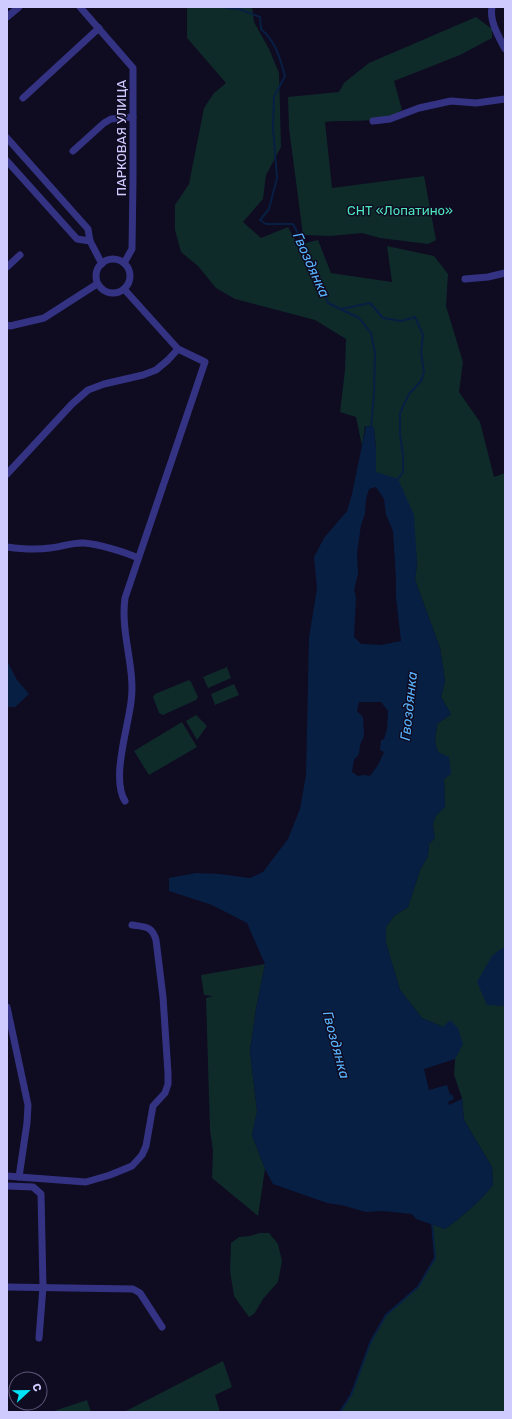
<svg xmlns="http://www.w3.org/2000/svg" width="512" height="1419" viewBox="0 0 512 1419" font-family="Rubik,sans-serif">
  <rect width="100%" height="100%" fill="#0f0b21"/>
  <g fill="#0e2b2a">
    <path d="M 187,7 L 252,7 L 254,22 L 269,49 L 279,73 L 281,147 L 266,175 L 263,199 L 243,222 L 261,238 L 288,227 L 298,245 L 318,240 L 331,273 L 392,282 L 387,246 L 434,256 L 448,274 L 446,306 L 463,362 L 459,392 L 480,422 L 494,477 L 505,473 L 505,948 L 502,948 L 502,1006 L 505,1004 L 505,1412 L 340,1412 L 351,1395 L 371,1341 L 386,1315 L 418,1287 L 435,1258 L 432,1224 L 445,1229 C 463,1216 479,1202 493,1185 L 492,1167 L 464,1120 L 462,1099 L 454,1075 L 454,1068 L 455,1059 L 462,1044 L 443,1027 L 422,1018 L 400,990 L 386,943 L 386,927 L 394,916 L 408,907 L 420,870 L 428,856 L 429,844 L 435,838 C 431,822 433,817 445,807 L 444,779 L 435,741 L 437,724 L 451,714 L 441,697 L 445,681 L 440,648 L 415,580 L 417,563 L 415,542 L 376,472 L 376,450 L 374,427 L 365,426 L 362,446 L 356,417 L 340,412 L 345,370 L 346,339 L 315,320 L 235,299 L 216,288 L 198,266 L 181,252 L 175,230 L 175,205 L 189,184 L 204,108 L 214,93 L 226,83 L 187,38 Z"/>
    <path d="M 476,17 L 492,29 L 492,38 L 460,55 L 394,81 L 402,110 C 383,125 348,119 325,122 L 332,188 L 424,176 L 436,240 L 428,244 L 380,238 L 362,233 L 330,236 L 303,235 L 289,128 L 288,97 L 339,92 L 344,83 L 369,63 Z"/>
    <path d="M 227,667 L 231,678 L 208,688 L 203,677 Z"/>
    <path d="M 189,680 L 191,682 L 198,697 L 196,700 L 163,715 L 159,713 L 153,697 L 155,694 Z"/>
    <path d="M 234,684 L 239,695 L 215,705 L 211,694 Z"/>
    <path d="M 196,715 L 207,726 L 197,740 L 186,721 Z"/>
    <path d="M 182,722 L 197,747 L 149,775 L 134,751 Z"/>
    <path d="M 265,964 L 256,1009 L 250,1051 L 257,1111 L 252,1135 L 265,1169 L 258,1216 L 212,1178 L 213,1151 L 210,1130 L 206,998 L 213,996 L 204,995 L 201,975 Z"/>
    <path d="M 259,1233 L 269,1233 L 278,1244 L 282,1261 L 278,1282 L 263,1299 L 254,1314 L 249,1317 L 234,1296 L 230,1271 L 231,1243 L 239,1237 L 250,1236 Z"/>
    <path d="M 223,1361 L 232,1387 L 215,1395 L 220,1412 L 124,1412 Z"/>
    <path d="M 87,1400 L 91,1412 L 51,1412 Z"/>
  </g>
  <g fill="#081f44" fill-rule="evenodd">
    <path d="M 366,426 L 374,427 L 376,450 L 376,472 L 398,479 L 414,515 L 417,563 L 415,580 L 440,648 L 445,681 L 441,697 L 451,714 L 437,724 L 435,741 L 438,752 L 449,757 L 451,774 L 444,779 L 445,807 C 433,817 431,822 435,838 L 429,844 L 428,856 L 420,870 L 408,907 L 394,916 L 386,927 L 386,943 L 400,990 L 422,1018 L 443,1027 L 450,1020 L 458,1028 L 463,1044 L 455,1059 L 454,1068 L 454,1075 L 462,1099 L 464,1120 L 492,1167 L 493,1185 C 479,1202 463,1216 445,1229 L 416,1219 L 412,1214 L 382,1211 L 366,1212 L 341,1205 L 327,1203 L 273,1184 L 265,1169 L 252,1135 L 257,1111 L 250,1051 L 256,1009 L 265,964 L 247,923 L 212,905 L 169,891 L 169,878 L 196,873 L 219,874 L 250,878 L 263,872 L 288,839 L 300,809 L 306,775 L 309,638 L 317,588 L 314,557 L 324,538 L 347,511 L 352,494 ZM 376,487 L 384,499 L 386,515 L 393,531 L 396,579 L 396,597 L 401,641 L 381,645 L 361,644 L 354,637 L 356,597 L 354,590 L 358,574 L 357,553 L 361,525 L 365,514 L 366,499 L 369,489 ZM 359,702 L 381,702 L 388,711 L 387,729 L 384,739 L 381,740 L 380,750 L 384,752 L 378,765 L 370,776 L 365,775 L 358,776 L 352,772 L 354,760 L 359,754 L 360,745 L 364,736 L 363,717 L 357,711 Z"/>
    <path d="M 7,661 L 17,680 L 29,694 L 15,707 L 7,707 Z"/>
    <path d="M 502,948 L 505,948 L 505,1004 L 502,1006 L 487,1005 L 477,982 L 492,956 Z"/>
  </g>
  <path fill="#0f0b21" d="M 455,1059 L 454,1075 L 462,1099 L 449,1105 L 448,1102 L 454,1099 L 452,1094 L 450,1095 L 447,1085 L 429,1090 L 424,1069 Z"/>
  <g fill="none" stroke-linecap="round" stroke-linejoin="round">
    <g stroke="#081f44" stroke-width="2">
      <path d="M 226,7 L 226,8 L 239,9 L 260,17 L 261,29 C 276,42 280,58 285,76 L 274,97 L 273,129 L 277,178 L 269,209 L 260,220 L 266,224 L 293,224 L 302,241 L 328,303 L 359,318 L 371,333 L 375,353 L 374,394 L 371,428"/>
      <path d="M 341,309 L 370,303 L 383,318 L 401,321 L 415,317 L 423,335 L 421,352 L 424,372 L 421,381 L 409,394 L 400,413 L 400,435 L 403,455 L 403,472 L 398,479"/>
      <path d="M 340,1412 L 351,1395 L 371,1341 L 386,1315 L 418,1287 L 435,1258 L 432,1222"/>
    </g>
    <g stroke="#343383" stroke-width="7">
      <path d="M 80,7 L 133,68 L 133,180 L 132,249 L 124,263"/>
      <path d="M 492,7 C 489,21 499,37 505,49"/>
      <path d="M 7,17 L 19,7"/>
      <path d="M 23,98 L 99,28"/>
      <path d="M 373,121 L 390,119 L 419,108 L 451,101 L 476,103 L 505,99"/>
      <path d="M 7,138 L 88,229 L 90,241 L 102,264"/>
      <path d="M 73,151 L 104,123 L 111,119 L 133,117"/>
      <path d="M 7,161 L 77,239 L 90,241"/>
      <circle cx="113" cy="276" r="17"/>
      <path d="M 7,267 L 20,255"/>
      <path d="M 465,279 L 488,277 L 505,273"/>
      <path d="M 124,289 L 178,349 L 205,362 L 125,598 C 120,633 136,669 131,702 C 128,728 111,779 125,801"/>
      <path d="M 7,325 L 10,326 L 44,318 L 97,284"/>
      <path d="M 7,474 L 72,404 L 88,390 L 104,384 L 143,375 L 156,370 L 168,360 L 178,349"/>
      <path d="M 7,547 C 21,549 37,550 50,548 C 62,547 73,542 84,543 C 98,544 125,552 138,558"/>
      <path d="M 7,1007 L 28,1105 L 27,1123 L 19,1177 L 7,1176"/>
      <path d="M 19,1177 L 86,1182 L 110,1175 L 132,1166 L 142,1155 L 146,1146 L 153,1106 L 165,1093 L 168,1084 L 168,1073 L 163,997 L 156,940 C 152,926 146,927 132,925"/>
      <path d="M 7,1186 L 33,1187 L 41,1194 L 43,1287 L 39,1338"/>
      <path d="M 7,1287 L 133,1289 L 140,1293 L 162,1327"/>
    </g>
  </g>
  <g text-anchor="middle" dominant-baseline="central" stroke-width="3" stroke-linejoin="round" paint-order="stroke">
    <g font-size="13" fill="#d0cbff" stroke="#0f0b21">
      <text transform="translate(121 138) rotate(-90)">ПАРКОВАЯ УЛИЦА</text>
    </g>
    <g font-size="13" fill="#4fe7bf" stroke="#0f0b21">
      <text x="400" y="210">СНТ «Лопатино»</text>
    </g>
    <g font-size="14" font-style="italic" fill="#59b5ff" stroke="#0f0b21">
      <text transform="translate(311 265) rotate(66)">Гвоздянка</text>
      <text transform="translate(409 706) rotate(-84)">Гвоздянка</text>
      <text transform="translate(336 1045) rotate(75)">Гвоздянка</text>
    </g>
  </g>
  <rect width="512" height="1419" fill="none" stroke="#d0cbff" stroke-width="16"/>
  <g transform="translate(28 1391) rotate(68)"><circle r="19" fill="#0f0b21" stroke="#5c587a"/>
  <path d="M0-3L7 15L0 10L-7 15Z" fill="#00e2f6"/>
  <text y="-6" font-size="11" font-weight="bold" text-anchor="middle" fill="#d0cbff">С</text>
  </g>
</svg>
